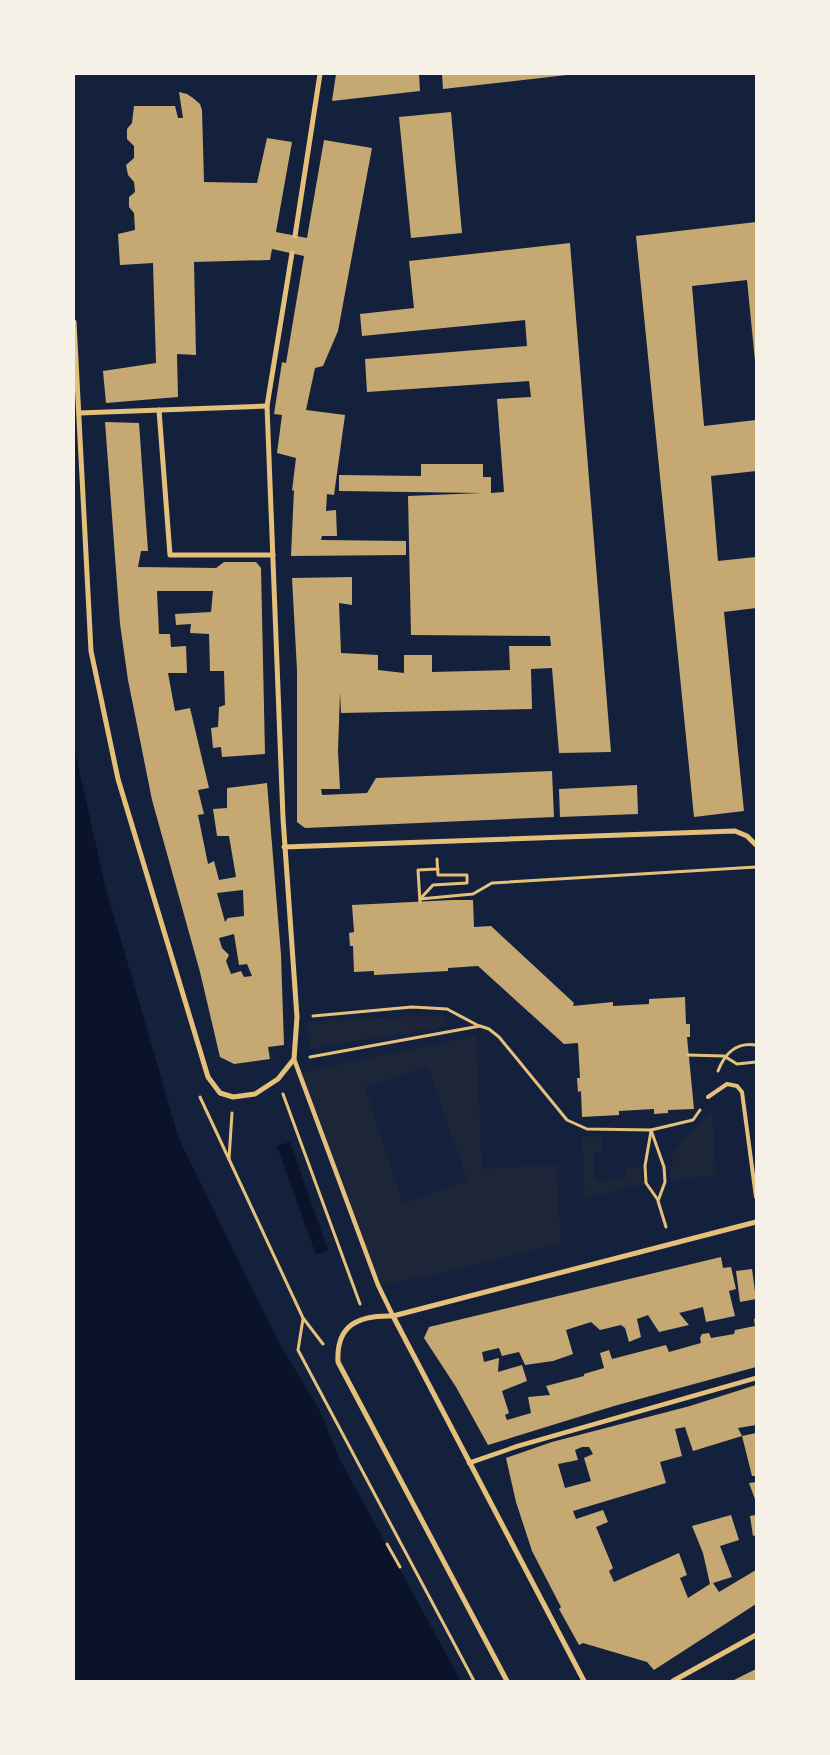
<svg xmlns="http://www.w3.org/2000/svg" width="830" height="1755" viewBox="0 0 830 1755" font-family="'Work Sans',sans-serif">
  <rect width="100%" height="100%" fill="#14213d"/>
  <g fill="#1d2539" fill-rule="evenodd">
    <path d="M 412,1016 L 444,1017 L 447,1026 L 310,1049 L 307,1022 Z"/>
    <path d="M 476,1036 L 482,1169 L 556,1165 L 561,1243 L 429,1276 L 378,1285 L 298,1073 ZM 428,1066 L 467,1181 L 403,1203 L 365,1087 Z"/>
    <path d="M 712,1110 L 716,1175 L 671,1181 L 670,1167 L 673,1164 L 672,1153 Z"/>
    <path d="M 602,1136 L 602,1152 L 594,1153 L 595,1181 L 625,1179 L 625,1167 L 641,1167 L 642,1184 L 585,1198 L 582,1137 Z"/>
  </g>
  <g fill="#0b132b">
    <path d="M 74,747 L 105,885 L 179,1139 L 279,1343 L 319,1409 L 340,1460 L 461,1681 L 74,1681 Z"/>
    <path d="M 290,1142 L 328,1250 L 316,1255 L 277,1146 Z"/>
  </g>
  <g fill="#c6a872" fill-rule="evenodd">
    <path d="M 336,74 L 419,74 L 420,91 L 332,101 Z"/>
    <path d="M 442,74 L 567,74 L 567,75 L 443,89 Z"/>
    <path d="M 179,92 L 187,94 L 193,98 L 200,104 L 202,110 L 204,182 L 257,183 L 267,138 L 292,142 L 276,232 L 307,238 L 324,140 L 372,148 L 338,331 L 323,366 L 315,368 L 306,410 L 345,415 L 334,495 L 327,494 L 326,511 L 336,510 L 337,536 L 322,536 L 321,540 L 406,541 L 406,555 L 291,556 L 294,490 L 292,491 L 296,458 L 277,453 L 282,415 L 274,414 L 282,362 L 286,363 L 304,256 L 272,249 L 270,260 L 194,262 L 196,355 L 177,354 L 178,397 L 106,403 L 103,371 L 156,363 L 153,263 L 120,265 L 118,234 L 135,230 L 134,213 L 129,207 L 129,197 L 135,192 L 134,182 L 128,175 L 126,165 L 134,158 L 134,146 L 127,139 L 127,129 L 132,123 L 134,106 L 175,106 L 178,118 L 183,118 Z"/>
    <path d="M 451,112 L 462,233 L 411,238 L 399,117 Z"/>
    <path d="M 756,222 L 756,371 L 747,280 L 692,286 L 704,426 L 756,420 L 756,471 L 711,476 L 718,561 L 756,557 L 756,608 L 724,612 L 744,811 L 694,817 L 636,236 Z"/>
    <path d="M 570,243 L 611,752 L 559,753 L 552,668 L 531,669 L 532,709 L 341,713 L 340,692 L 338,751 L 340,789 L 321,789 L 322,795 L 367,793 L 376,778 L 552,771 L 554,817 L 305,828 L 297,822 L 297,670 L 292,578 L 352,577 L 352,605 L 339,603 L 341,653 L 378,655 L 378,670 L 404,673 L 404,655 L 432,655 L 432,672 L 510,670 L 509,646 L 551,646 L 550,636 L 411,635 L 408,496 L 482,493 L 339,491 L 339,475 L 421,476 L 421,464 L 483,464 L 483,477 L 491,477 L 491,493 L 504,492 L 497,399 L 531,397 L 529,381 L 367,392 L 365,359 L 527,346 L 525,320 L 362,336 L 360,314 L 414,308 L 409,261 Z"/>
    <path d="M 105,422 L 139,423 L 148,551 L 141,551 L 138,567 L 216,568 L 224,562 L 256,562 L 261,568 L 265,754 L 222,757 L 221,747 L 213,748 L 211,728 L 218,727 L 219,707 L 225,705 L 224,671 L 210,671 L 209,634 L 190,633 L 191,624 L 176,625 L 175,614 L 211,612 L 213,591 L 151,591 L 157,591 L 159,634 L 170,634 L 171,647 L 186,646 L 187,673 L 168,673 L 175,711 L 190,708 L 209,788 L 198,790 L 204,814 L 198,815 L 208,864 L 214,861 L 219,880 L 236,877 L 229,836 L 217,836 L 213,809 L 227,808 L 227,788 L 267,783 L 281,955 L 284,1045 L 268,1047 L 270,1059 L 234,1064 L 220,1057 L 200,972 L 152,800 L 128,680 L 120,624 ZM 243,890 L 244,916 L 228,918 L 225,922 L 217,893 ZM 234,934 L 239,965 L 247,964 L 252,976 L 244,977 L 241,971 L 231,974 L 226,961 L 229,955 L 222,948 L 219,938 Z"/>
    <path d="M 637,785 L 638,814 L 560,817 L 559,789 Z"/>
    <path d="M 452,900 L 473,900 L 474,927 L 491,926 L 574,1003 L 573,1006 L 613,1002 L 613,1006 L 649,1004 L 649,999 L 685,997 L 686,1024 L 690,1024 L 690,1037 L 687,1037 L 694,1109 L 668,1110 L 668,1113 L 654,1114 L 654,1109 L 619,1111 L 619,1115 L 582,1117 L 581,1091 L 578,1092 L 577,1078 L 580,1078 L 578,1043 L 564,1044 L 478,966 L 448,968 L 448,971 L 374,975 L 374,971 L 354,972 L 353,946 L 350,946 L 349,933 L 354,932 L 352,905 Z"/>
    <path d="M 721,1257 L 723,1268 L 731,1267 L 736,1289 L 729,1291 L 735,1316 L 706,1322 L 703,1307 L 679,1313 L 689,1325 L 659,1332 L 648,1315 L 637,1319 L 641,1337 L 629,1342 L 625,1328 L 621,1325 L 600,1330 L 591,1322 L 566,1330 L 573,1354 L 553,1361 L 525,1365 L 519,1352 L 502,1356 L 499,1348 L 482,1352 L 484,1362 L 499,1358 L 498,1372 L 522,1365 L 527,1381 L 502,1391 L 509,1413 L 505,1415 L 507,1420 L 531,1413 L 528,1397 L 550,1395 L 546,1386 L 584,1376 L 584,1374 L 604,1368 L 600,1353 L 609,1350 L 612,1359 L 666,1345 L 669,1352 L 701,1343 L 700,1338 L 702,1334 L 709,1333 L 711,1338 L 734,1334 L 735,1330 L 755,1326 L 754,1319 L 756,1318 L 756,1367 L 614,1406 L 488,1445 L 456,1387 L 424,1338 L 429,1327 Z"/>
    <path d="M 752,1269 L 756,1299 L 740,1302 L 736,1271 Z"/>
    <path d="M 756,1385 L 756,1425 L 738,1428 L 742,1436 L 693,1451 L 685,1427 L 675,1429 L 682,1456 L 660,1462 L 666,1483 L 573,1511 L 576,1519 L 603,1510 L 608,1522 L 596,1527 L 613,1568 L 609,1571 L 614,1582 L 679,1553 L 687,1575 L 680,1578 L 688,1598 L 710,1584 L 703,1553 L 692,1526 L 731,1515 L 739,1540 L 720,1546 L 732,1577 L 713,1583 L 719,1592 L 756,1570 L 756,1604 L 654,1670 L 647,1662 L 583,1643 L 579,1645 L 559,1609 L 561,1607 L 532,1551 L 516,1502 L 506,1458 L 552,1442 L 690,1406 ZM 582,1447 L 589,1447 L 593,1454 L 584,1458 L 591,1481 L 565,1488 L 558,1464 L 578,1460 L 575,1450 Z"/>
    <path d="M 756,1433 L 756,1476 L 752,1476 L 742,1436 Z"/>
    <path d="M 756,1482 L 756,1502 L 749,1483 Z"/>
    <path d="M 756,1515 L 756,1535 L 753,1536 L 750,1516 Z"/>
    <path d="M 756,1669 L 756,1681 L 732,1681 Z"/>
  </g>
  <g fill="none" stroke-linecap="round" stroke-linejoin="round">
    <g stroke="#e5c07b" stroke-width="3">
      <path d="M 421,898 L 433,885 L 467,883 L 467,875 L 438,875 L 437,859"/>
      <path d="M 420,899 L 473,894 L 492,883 L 756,867"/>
      <path d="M 420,902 L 418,870 L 438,869"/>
      <path d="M 313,1016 L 412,1007 L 447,1009 L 479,1026"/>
      <path d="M 688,1055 L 724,1056 L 737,1064 L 756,1062"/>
      <path d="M 310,1057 L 480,1026 L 489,1029 L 499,1037 L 567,1120 L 587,1129 L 651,1130 L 693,1120 L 700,1110"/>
      <path d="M 718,1071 C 725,1053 736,1042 756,1045"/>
      <path d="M 283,1094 L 360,1304"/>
      <path d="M 200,1097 L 303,1318 L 323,1344"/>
      <path d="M 651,1130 L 664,1167 L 665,1182 L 658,1201 L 666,1227"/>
      <path d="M 651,1131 L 645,1166 L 646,1183 L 658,1200"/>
      <path d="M 229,1159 L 232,1113"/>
      <path d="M 303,1319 L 298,1350 L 474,1681"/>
      <path d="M 387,1544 L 400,1567"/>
    </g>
    <path stroke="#e5c07b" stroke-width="4" d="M 708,1097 L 727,1084 L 737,1086 L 742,1092 L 756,1197"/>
    <g stroke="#e5c07b" stroke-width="4.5">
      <path d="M 294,1059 L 378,1285 L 393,1316"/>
      <path d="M 469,1463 L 518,1446 L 756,1378"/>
    </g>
    <g stroke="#e5c07b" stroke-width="5">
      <path d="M 295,236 L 320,74"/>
      <path d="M 74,322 L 91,651 L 118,779 L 208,1077 L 220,1093 L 233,1097 L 255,1094 L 278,1079 L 294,1059 L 297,1017 L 283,818 L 267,406 L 292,253"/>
      <path d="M 159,410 L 170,555 L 273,555"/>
      <path d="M 79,413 L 267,406"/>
      <path d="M 284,847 L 735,831 L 747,836 L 756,845"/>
      <path d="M 393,1316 L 584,1681"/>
      <path d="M 507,1681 L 338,1362 C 336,1325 358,1315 393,1316 L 756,1222"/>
      <path d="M 673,1681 L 756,1635"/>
    </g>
  </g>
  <rect width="830" height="1755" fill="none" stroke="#f6f1e7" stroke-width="150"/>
</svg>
